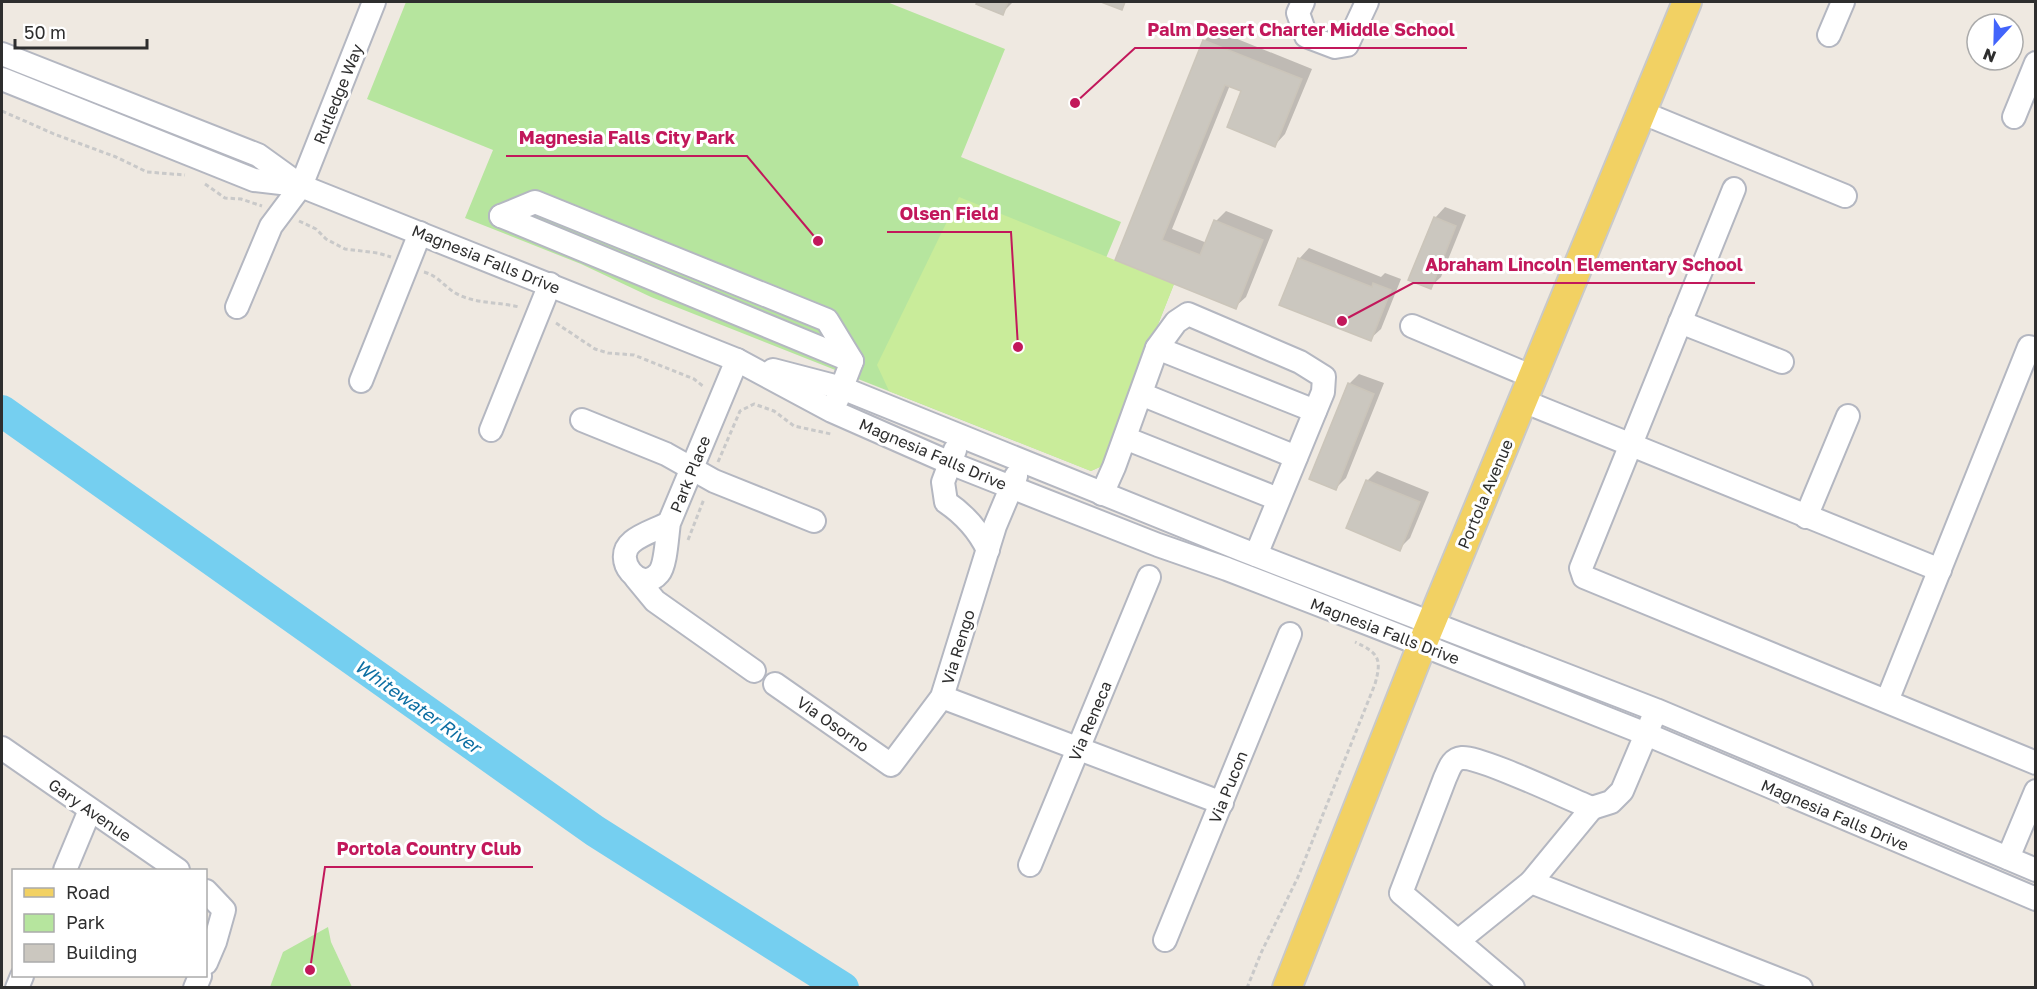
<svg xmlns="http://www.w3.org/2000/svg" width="2037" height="989" viewBox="0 0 2037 989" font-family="'Golos Text',sans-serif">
  <rect width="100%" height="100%" fill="#efe9e1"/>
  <g fill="#b6e59e">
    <path d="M 406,2 L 887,2 L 1005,49 L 961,157 L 1121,222 L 1106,258 L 1174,284 L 1102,466 L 1091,471 L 651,297 L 581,264 L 465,218 L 493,150 L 367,99 Z"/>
    <path d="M 328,927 L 331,942 L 352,987 L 270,987 L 283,952 Z"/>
  </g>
  <path fill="#c9ec9a" d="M 959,197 L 1174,284 L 1102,466 L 1091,471 L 889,391 L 877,365 Z"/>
  <g fill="#0003">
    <path d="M 978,2 L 1013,2 L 1002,13 L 978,3 Z"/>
    <path d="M 1215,30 L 1312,69 L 1285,134 L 1275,145 L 1243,91 L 1230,85 L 1172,229 L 1207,243 L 1216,221 L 1226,211 L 1273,230 L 1246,297 L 1235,307 L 1117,259 L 1205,40 Z"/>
    <path d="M 1445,207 L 1466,215 L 1441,277 L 1430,287 L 1435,218 Z"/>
    <path d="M 1309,248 L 1381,277 L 1385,273 L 1401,279 L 1381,329 L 1370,339 L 1299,259 Z"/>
    <path d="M 1359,374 L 1384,383 L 1346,478 L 1336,488 L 1349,384 Z"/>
    <path d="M 1377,471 L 1429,492 L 1410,538 L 1399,549 L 1367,481 Z"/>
  </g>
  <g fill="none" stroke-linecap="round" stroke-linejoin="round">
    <path stroke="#75cff0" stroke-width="32" d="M 2,411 L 595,831 L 843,988"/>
  </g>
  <g fill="#cbc7bf" stroke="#cbc5ba" stroke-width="1.5">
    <path d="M 977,2 L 1008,2 L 1003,15 L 976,4 Z"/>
    <path d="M 1101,2 L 1125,2 L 1122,10 Z"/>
    <path d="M 1203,40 L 1302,79 L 1275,147 L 1227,127 L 1241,91 L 1225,85 L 1162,240 L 1200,255 L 1214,220 L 1263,240 L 1236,309 L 1115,260 Z"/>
    <path d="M 1434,217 L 1456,226 L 1431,289 L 1408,280 Z"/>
    <path d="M 1298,258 L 1372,287 L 1373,283 L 1391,290 L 1371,341 L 1279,305 Z"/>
    <path d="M 1348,383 L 1374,394 L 1336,490 L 1309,479 Z"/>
    <path d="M 1366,480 L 1420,502 L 1400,551 L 1346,528 Z"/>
  </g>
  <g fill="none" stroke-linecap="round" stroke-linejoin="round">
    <g stroke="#b4b7c1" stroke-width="26">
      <g id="minor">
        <path d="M 1303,2 L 1298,13 L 1306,36 L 1335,47 L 1347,45 L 1367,2"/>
        <path d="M 1829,35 L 1843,2"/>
        <path d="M 2,54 L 258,155 L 301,186 L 737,360 L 832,411 L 950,463 L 1158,545 L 1227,569 L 1377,627 L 1646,734 L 2036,899"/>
        <path d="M 2,79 L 254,180 L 298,185"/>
        <path d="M 1643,113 L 1845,196"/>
        <path d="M 2014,117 L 2036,63"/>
        <path d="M 1734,189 L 1581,568 L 1584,577 L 2036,763"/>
        <path d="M 501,216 L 852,361 L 837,400"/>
        <path d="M 501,216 L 535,202 L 827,320 L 852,361"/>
        <path d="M 237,307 L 271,226 L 301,186 L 374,2"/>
        <path d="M 1680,322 L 1782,362"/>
        <path d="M 1412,326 L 1533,377"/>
        <path d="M 1157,348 L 1315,411"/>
        <path d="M 773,370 L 842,388 L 1240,549 L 1656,710 L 2036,870"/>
        <path d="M 361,381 L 420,233"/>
        <path d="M 1141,394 L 1296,457"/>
        <path d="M 1523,401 L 1940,570"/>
        <path d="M 582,420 L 666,454 L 714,481 L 814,521"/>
        <path d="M 491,430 L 550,284"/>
        <path d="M 1125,438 L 1278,499"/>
        <path d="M 955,450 L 943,482 L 946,502 C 965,515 978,529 988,550"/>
        <path d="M 1102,494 L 1114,467 L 1157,348 L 1176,322 L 1188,314 L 1300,362 L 1324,377 L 1323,392 L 1256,555"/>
        <path d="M 1806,517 L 1848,416"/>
        <path d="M 669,523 C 667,535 666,565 659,573 C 641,595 611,559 632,542 C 641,534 658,529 669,523 L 737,360"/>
        <path d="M 636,578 L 655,601 L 754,671"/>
        <path d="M 775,684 L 891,765 L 942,697 L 995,526 L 1016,476"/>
        <path d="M 942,697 L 1222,803"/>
        <path d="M 1887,701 L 2029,347 L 2036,349"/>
        <path d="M 2,748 L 178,870"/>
        <path d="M 1592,808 L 1611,802 L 1622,791 L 1652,720"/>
        <path d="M 2008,858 L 2036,791"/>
        <path d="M 1030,865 L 1149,577"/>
        <path d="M 65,870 L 90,810"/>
        <path d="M 206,891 L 224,910 L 215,942 L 206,963"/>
        <path d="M 1165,940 L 1290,634"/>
        <path d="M 1458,941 L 1531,882 L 1801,988"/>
        <path d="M 17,988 L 22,976"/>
        <path d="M 195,988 L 200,976"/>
        <path d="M 1513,988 L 1401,893 L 1445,778 C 1449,770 1451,759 1462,758 C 1480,756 1569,799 1592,808 L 1531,882"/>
      </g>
    </g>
    <g stroke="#c9c9c9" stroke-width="32">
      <path id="major" d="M 1287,988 L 1422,645 L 1687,2"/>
    </g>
    <g stroke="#c9c9c9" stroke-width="3" stroke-dasharray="4.5 3" stroke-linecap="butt">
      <path d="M 2,111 L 54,134 L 116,157 L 147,172 L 185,175"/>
      <path d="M 205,184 L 225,198 L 241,199 L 262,206"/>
      <path d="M 299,221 L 316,229 L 326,239 L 345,249 L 378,253 L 391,257"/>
      <path d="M 424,272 C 439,276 446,289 459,295 C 478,304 500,302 519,307"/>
      <path d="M 556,323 L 595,349 L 608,353 L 634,355 L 694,379 L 704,387"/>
      <path d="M 718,462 L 740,411 L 754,404 L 774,411 L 794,426 L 831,434"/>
      <path d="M 688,540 L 704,499"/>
      <path d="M 1247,988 L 1261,953 L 1298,877 L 1375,684 C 1382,659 1379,653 1355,642"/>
    </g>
    <use href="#minor" stroke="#fff" stroke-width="22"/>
    <use href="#major" stroke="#f2d163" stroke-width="28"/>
  </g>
  <g text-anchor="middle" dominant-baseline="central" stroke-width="6" stroke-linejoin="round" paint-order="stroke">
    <g font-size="16" fill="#2e2e2e" stroke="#fff">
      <text transform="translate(338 94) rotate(-68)">Rutledge Way</text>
      <text transform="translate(486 259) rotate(22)">Magnesia Falls Drive</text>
      <text transform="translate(933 454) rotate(23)">Magnesia Falls Drive</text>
      <text transform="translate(690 474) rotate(-68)">Park Place</text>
      <text transform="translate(1485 494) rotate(-67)">Portola Avenue</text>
      <text transform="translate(1385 631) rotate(21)">Magnesia Falls Drive</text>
      <text transform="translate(958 647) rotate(-73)">Via Rengo</text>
      <text transform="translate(1090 721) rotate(-67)">Via Reneca</text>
      <text transform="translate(833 724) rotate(35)">Via Osorno</text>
      <text transform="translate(1228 787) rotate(-68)">Via Pucon</text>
      <text transform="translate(90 810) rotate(35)">Gary Avenue</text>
      <text transform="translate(1835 815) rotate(23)">Magnesia Falls Drive</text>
    </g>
    <g font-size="18" font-style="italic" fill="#0d6fa3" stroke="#fff">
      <text transform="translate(418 706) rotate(35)">Whitewater River</text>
    </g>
  </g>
  <path fill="none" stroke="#c2185b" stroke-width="2" d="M1075 103L1135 48H1467M818 241L747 156H506M1018 347L1011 232H887M1342 321L1413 283H1755M310 970L325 867H533"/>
  <g fill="#c2185b" stroke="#fff" stroke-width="2">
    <circle cx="1075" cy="103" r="6"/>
    <circle cx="818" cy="241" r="6"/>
    <circle cx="1018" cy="347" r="6"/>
    <circle cx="1342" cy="321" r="6"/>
    <circle cx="310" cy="970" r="6"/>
  </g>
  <g font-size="18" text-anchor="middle" font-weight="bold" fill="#c2185b" stroke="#fff" stroke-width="6" stroke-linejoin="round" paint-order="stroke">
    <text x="1301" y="36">Palm Desert Charter Middle School</text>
    <text x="627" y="144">Magnesia Falls City Park</text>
    <text x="949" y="220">Olsen Field</text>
    <text x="1584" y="271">Abraham Lincoln Elementary School</text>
    <text x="429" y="855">Portola Country Club</text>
  </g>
  <rect width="2037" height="989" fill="none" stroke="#2e2e2e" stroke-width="6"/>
  <rect x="12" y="869" width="195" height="108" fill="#ffffff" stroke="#ababab" stroke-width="1.5"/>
  <rect x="24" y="888" width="30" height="9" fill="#f2d163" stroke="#ababab" stroke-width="1.5"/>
  <text x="66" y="899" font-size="18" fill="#2e2e2e">Road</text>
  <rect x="24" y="914" width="30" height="18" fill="#b6e59e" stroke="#ababab" stroke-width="1.5"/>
  <text x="66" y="929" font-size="18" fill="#2e2e2e">Park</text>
  <rect x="24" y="944" width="30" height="18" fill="#cbc7bf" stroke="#ababab" stroke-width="1.5"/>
  <text x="66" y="959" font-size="18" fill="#2e2e2e">Building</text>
  <g transform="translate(1995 42) rotate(202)"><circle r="28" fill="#ffffff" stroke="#ababab" stroke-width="1.5"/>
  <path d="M0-4.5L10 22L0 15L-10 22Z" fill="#4264fb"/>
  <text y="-9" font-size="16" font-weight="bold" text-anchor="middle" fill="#2e2e2e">N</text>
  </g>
  <path d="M15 39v9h132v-9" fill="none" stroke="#2e2e2e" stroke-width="3"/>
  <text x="24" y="39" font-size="18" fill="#2e2e2e" stroke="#ffffff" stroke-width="4.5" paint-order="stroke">50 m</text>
</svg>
